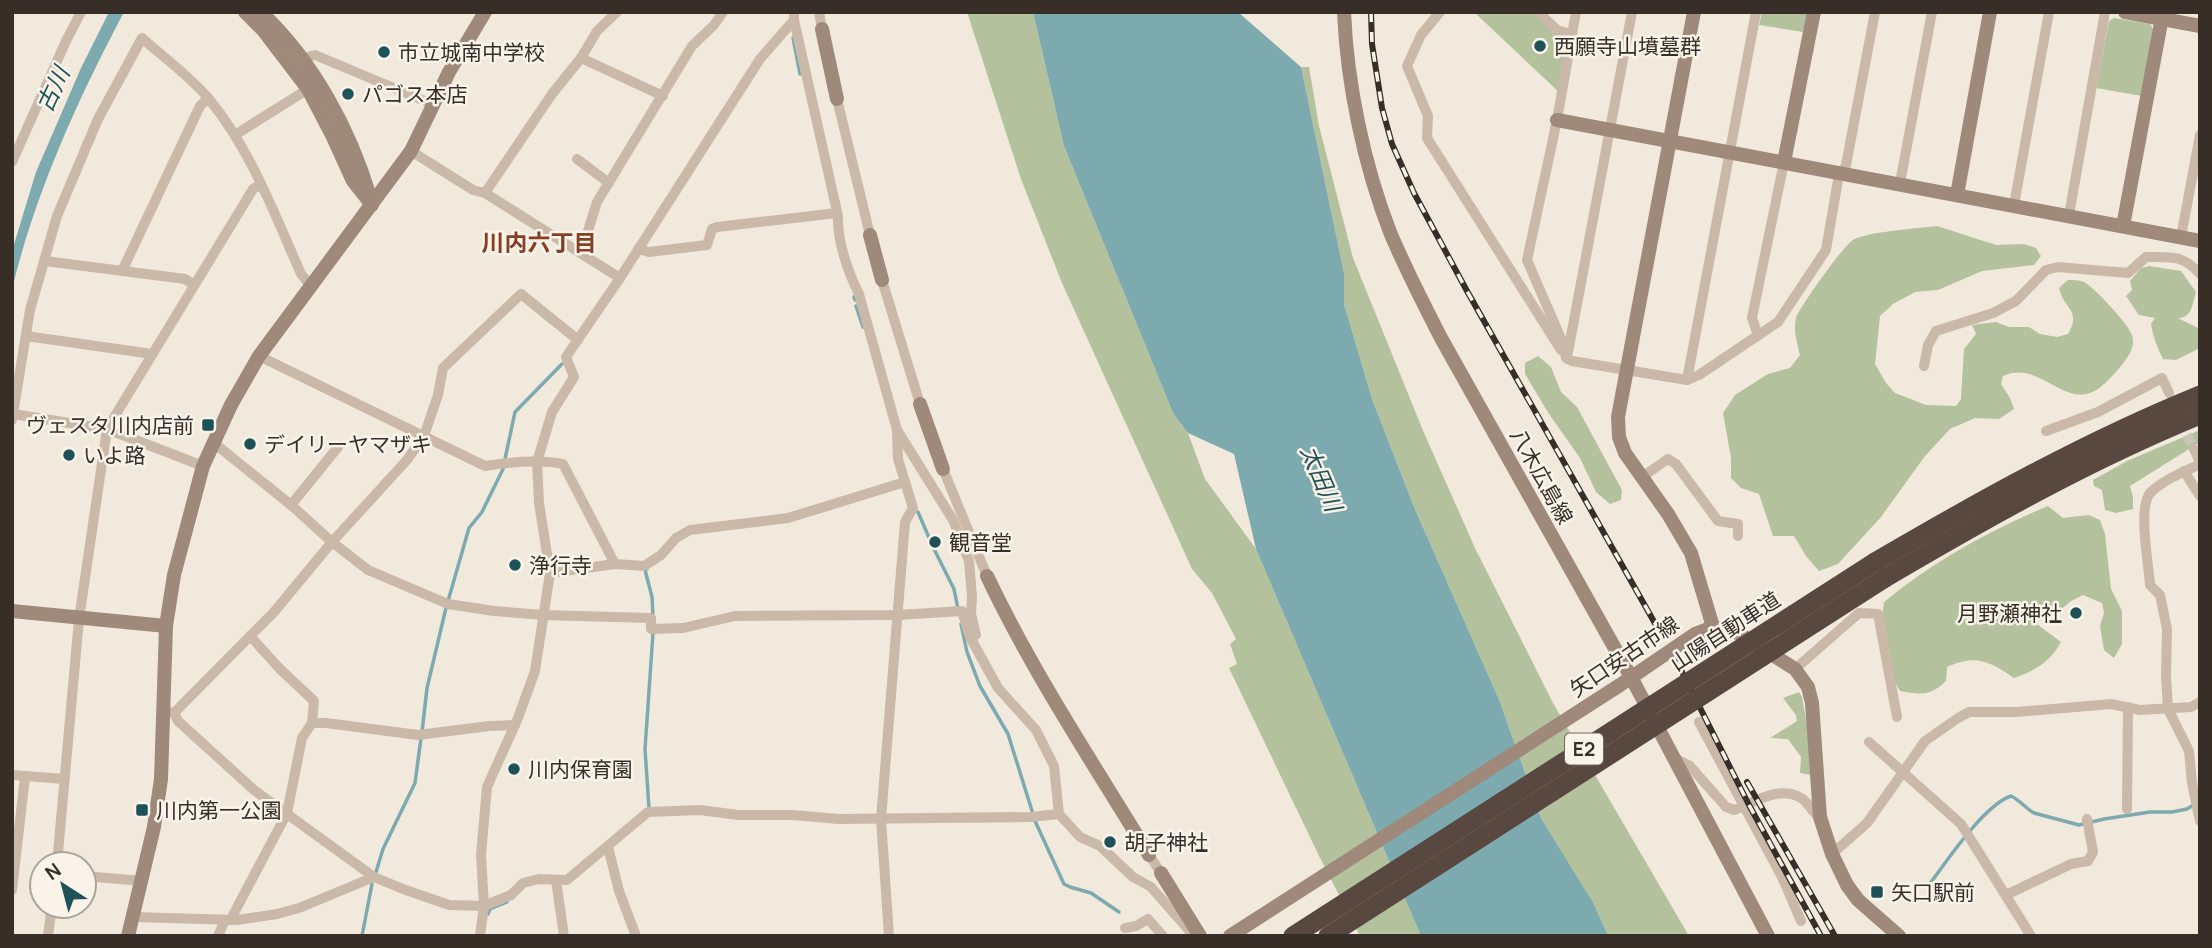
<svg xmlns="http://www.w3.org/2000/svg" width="2212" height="948" viewBox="0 0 2212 948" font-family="Manrope,'Noto Sans JP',sans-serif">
  <rect width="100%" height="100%" fill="#f2e9dd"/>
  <g fill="#b3c19c">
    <path d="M 967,12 L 1033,12 L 1064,146 L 1173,413 L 1188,433 L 1205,479 L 1256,549 L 1421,936 L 1360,936 L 1320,858 L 1229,668 L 1237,664 L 1230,644 L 1236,639 L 1212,593 L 1192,569 L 1062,283 L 1021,179 Z"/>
    <path d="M 1474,12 L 1523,12 L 1541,15 L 1571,34 L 1561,94 Z"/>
    <path d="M 1762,12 L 1807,12 L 1803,32 L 1759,25 Z"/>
    <path d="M 2114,18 L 2150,24 L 2153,29 L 2142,96 L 2096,88 L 2109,21 Z"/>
    <path d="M 1301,67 L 1309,67 L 1319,126 L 1353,258 L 1424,433 L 1475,548 L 1553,703 L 1689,936 L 1608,936 L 1594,904 L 1541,818 L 1500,702 L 1414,507 L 1372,399 L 1344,304 L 1344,273 Z"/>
    <path d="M 1937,226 L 1996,245 L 2024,244 L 2036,248 L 2041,256 L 2034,265 L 1982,271 L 1938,290 L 1915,292 L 1893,304 L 1880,316 L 1875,364 L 1886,383 L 1895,393 L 1926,405 L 1956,406 L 1961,399 L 1964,349 L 1976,334 L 1972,325 L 1996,322 L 2009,327 L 2029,327 L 2040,334 L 2057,337 L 2068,334 C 2082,310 2064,310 2059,288 L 2068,280 C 2073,280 2079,280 2084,282 C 2093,286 2128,324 2131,333 C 2133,336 2133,340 2133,343 C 2133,356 2108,382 2098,389 C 2065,411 2040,359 2003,376 L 2001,384 L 2010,398 L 2014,409 L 1999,419 L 1975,418 L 1950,429 L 1925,456 L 1881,517 L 1838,564 L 1819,571 L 1806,556 L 1794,536 L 1773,536 L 1759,494 L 1741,488 L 1731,478 L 1731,458 L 1723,413 L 1735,395 L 1768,374 L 1790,368 L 1800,355 C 1797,343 1793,331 1796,318 C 1799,308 1843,246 1853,240 C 1865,232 1920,228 1937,226 Z"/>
    <path d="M 2149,266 L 2181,271 L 2196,292 C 2192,305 2192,318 2178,318 L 2200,329 L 2200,348 L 2176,360 L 2163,359 C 2157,348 2153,336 2151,324 L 2155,318 L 2139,315 L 2126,296 L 2132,290 L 2130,281 L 2141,268 Z"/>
    <path d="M 1538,356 L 1551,367 L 1561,392 L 1577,407 L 1622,490 L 1621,500 L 1610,504 L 1596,492 L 1580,458 L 1549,414 L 1525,374 L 1525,363 Z"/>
    <path d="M 2200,430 L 2200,445 L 2197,444 L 2130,486 L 2133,497 L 2133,509 L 2116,513 L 2105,510 L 2102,490 L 2094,486 L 2093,480 L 2127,461 Z"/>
    <path d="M 2048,506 L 2063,518 L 2089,515 L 2100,520 L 2105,534 L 2111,589 L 2122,611 L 2122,644 L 2114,658 L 2104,650 L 2100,626 L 2104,613 L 2102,603 L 2083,595 L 2071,601 L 2052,617 L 2033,614 L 2030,619 L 2061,642 C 2049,663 2036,670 2014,678 C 1989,661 1976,654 1947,667 L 1946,681 C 1931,696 1920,695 1900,691 C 1886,669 1880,627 1884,602 C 1932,562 1990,530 2048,506 Z"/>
    <path d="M 1799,692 L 1802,697 L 1809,736 L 1811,775 L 1800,773 L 1801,757 L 1788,739 L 1770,738 L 1797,721 L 1796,715 L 1783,698 Z"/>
  </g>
  <g fill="#7caaaf">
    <path d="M 109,12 L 124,12 C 77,101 36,191 12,289 L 12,251 L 36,172 L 81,68 Z"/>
    <path d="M 1033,12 L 1238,12 L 1301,67 L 1344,273 L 1344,304 L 1372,399 L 1414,507 L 1500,702 L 1541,818 L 1594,904 L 1608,936 L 1421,936 L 1256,549 L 1234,454 L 1188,433 L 1173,413 L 1064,146 Z"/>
  </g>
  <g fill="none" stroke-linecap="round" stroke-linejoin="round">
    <g stroke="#7caaaf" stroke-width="3.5">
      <path d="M 793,38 L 800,74"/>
      <path d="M 854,297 L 855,300"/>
      <path d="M 856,306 L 863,327"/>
      <path d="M 505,459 L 515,412 L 562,364"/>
      <path d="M 918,512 L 933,547 L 954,589 L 958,609"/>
      <path d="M 647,569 L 645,570 L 652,597 L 653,616"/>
      <path d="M 448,601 L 469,528 L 482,512 L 503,469"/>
      <path d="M 961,624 L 967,652 L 980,686 L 1008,734 L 1033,814"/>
      <path d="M 422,732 L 427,688 L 446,608"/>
      <path d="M 649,808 L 645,749 L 653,633"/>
      <path d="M 1035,821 L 1064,884 L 1070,887 L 1091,893 L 1119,912"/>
      <path d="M 376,872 L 383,849 L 415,783 L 421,738"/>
      <path d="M 1929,885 C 1946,862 1984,805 2011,796 C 2020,800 2025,808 2034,813 L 2079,825 L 2104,819 L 2150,812 L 2172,812 L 2187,809 L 2195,804"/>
      <path d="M 488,914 L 490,909 L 507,902"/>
      <path d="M 362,936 L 372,884"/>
    </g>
    <path stroke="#cdc4b9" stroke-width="10" stroke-dasharray="10 5" stroke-linecap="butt" d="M 2181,421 L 2194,449"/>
    <g stroke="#cab9a8" stroke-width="10">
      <path d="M 794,12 L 794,20 L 838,216 C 837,241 848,272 859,294 L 897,430 L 953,520 L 969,561 L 972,597 L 971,614 L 976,635"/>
      <path d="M 819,12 L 822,29"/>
      <path d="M 1440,12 L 1421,35 L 1407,66 L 1428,116 L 1427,138 L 1561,350"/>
      <path d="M 1542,12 L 1541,15 L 1557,30 L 1571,34"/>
      <path d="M 1576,12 L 1557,120 L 1527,260 L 1562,341 L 1566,358 L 1572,361 L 1687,380 L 1699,375 L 1778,322 L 1826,250 L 1838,180 L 1846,165 L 1875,12"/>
      <path d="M 581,58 L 663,96"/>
      <path d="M 301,59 L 315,55 L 432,104"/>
      <path d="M 837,99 L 870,235"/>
      <path d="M 235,135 L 308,89"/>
      <path d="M 411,151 L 473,190 L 485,193 L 620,278"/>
      <path d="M 577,159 L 609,183"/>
      <path d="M 12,162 L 66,41 L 81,12"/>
      <path d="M 1900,183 L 1932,12"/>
      <path d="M 485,193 L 552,94 L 581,58 L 597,31 L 617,12"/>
      <path d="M 2014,205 L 2049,12"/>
      <path d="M 2069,215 L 2105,12"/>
      <path d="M 2181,237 L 2200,135"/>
      <path d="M 638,249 L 649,252 L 707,245 L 712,229 L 717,227 L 837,213"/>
      <path d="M 581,253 L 597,202 L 692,46 L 714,25 L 723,12"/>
      <path d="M 45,261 L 185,279 L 194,285"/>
      <path d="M 122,271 L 200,106 L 208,98"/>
      <path d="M 882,280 L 920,404"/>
      <path d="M 1758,335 L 1752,318 L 1784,162"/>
      <path d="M 26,336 L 152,354"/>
      <path d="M 1568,352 L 1632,12"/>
      <path d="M 259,356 L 485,466 C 510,462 538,459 563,464 L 615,564"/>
      <path d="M 1924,366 L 1928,345 L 1936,331 L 1993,313 L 2016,301 L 2046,270 L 2058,267 L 2128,273 L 2146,257 C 2170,257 2183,254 2200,274"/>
      <path d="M 1687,380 L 1756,12"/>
      <path d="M 13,414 L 107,429 L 203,466"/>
      <path d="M 12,420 L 30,310 L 57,216 L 98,119 L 142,38 C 162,56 192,78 209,99 C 251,150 275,215 301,274 L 311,286"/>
      <path d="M 2046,431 L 2098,412 L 2162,378 L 2169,393"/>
      <path d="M 214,443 L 291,505 L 332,542 L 368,570 L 448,604 L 494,611 L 543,615 L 651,618 L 651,629 L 683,628 L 735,616 L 898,615 L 962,611 L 970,637 L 998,688 L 1036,730 L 1054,766 L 1059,814 L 1080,837 L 1100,846 L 1133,877 L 1151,887 L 1194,936"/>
      <path d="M 2194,449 L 2200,462"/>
      <path d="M 2200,464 C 2184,472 2165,479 2151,492 C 2137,505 2149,566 2150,585 L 2160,595 L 2167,629 L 2166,676 L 2168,709 L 2189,751 L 2192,783 L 2200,821"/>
      <path d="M 943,469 L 987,576"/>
      <path d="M 2184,471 L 2200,496"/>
      <path d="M 1642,477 L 1668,459 L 1676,464 L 1718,521 L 1738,524 L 1738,536"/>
      <path d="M 291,505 L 338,447"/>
      <path d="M 550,573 L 615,564 L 644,566 L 661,555 L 676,538 L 690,530 L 788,518 L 905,482"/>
      <path d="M 250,636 L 280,669 L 314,701 L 312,723"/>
      <path d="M 1795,669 L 1859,613 L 1878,614 L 1897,717"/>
      <path d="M 162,711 L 174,713 L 178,721 L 254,790 L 374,877 L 403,889 L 449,905 L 484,906 L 511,895 L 523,883 L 539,879 L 567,880 L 648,812 L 700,810 L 738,815 L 793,815 L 838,819 L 1030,817 L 1059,814"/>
      <path d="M 174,713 L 274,612 L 332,542 L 406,461 L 424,436 L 438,395 L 443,368 L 521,294 L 578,340"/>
      <path d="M 1699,722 L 1783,879 L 1801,921"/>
      <path d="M 1869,742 L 1961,824 L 2031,936"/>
      <path d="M 1674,758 L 1690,766 L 1726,807 L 1734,810 C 1755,802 1779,785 1801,798 C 1809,802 1811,813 1820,817"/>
      <path d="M 12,775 L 64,779"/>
      <path d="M 2127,809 L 2128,707"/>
      <path d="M 608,847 L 619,891 L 636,936"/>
      <path d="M 1832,854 L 1867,823 L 1925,741 L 1958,718 L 1969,712 L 2016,712 L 2111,704 L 2140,710 L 2191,707 L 2200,702"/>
      <path d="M 1149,855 L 1161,873"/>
      <path d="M 57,864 L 79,619 L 107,429 L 253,189 L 261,184"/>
      <path d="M 84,876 L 142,881"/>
      <path d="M 556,880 L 564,936"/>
      <path d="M 12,890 L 25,777"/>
      <path d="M 2006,895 L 2071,864 L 2088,861 L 2093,852 L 2087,819"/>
      <path d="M 133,917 L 237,920 L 277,914 L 299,908 L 374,877"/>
      <path d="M 232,920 L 233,915 L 287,813 L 302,738 L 312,723 L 326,723 L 418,735 L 489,726 L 515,725"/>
      <path d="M 1125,928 L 1136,926 L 1148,919 L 1163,936"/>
      <path d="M 48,936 L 52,906"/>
      <path d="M 218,936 L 225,920"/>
      <path d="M 480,936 L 484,906 L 481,855 L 487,787 L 518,718 L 535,671 L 550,573 L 539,503 L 537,462 L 552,412 L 574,377 L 566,357 L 620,278 L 760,59 L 794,20"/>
      <path d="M 889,936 L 881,819 L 905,522 L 913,508 L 898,459 L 897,433"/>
    </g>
    <g stroke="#9e897a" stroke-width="14">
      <path d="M 245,12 L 263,30 L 308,89 L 333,137 L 353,181 L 372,205"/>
      <path d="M 261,12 C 313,61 350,129 370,197"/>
      <path d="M 1344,12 C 1347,84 1364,165 1390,232 C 1405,268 1423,303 1441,338 L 1631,677 L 1768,936"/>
      <path d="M 1694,12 L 1618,417 L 1619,437 L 1625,453 L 1668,514 L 1691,553 L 1713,627"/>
      <path d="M 2125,12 L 2200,26"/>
      <path d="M 822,29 L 837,99"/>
      <path d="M 1557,120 L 2200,241"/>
      <path d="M 1784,162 L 1814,12"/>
      <path d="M 1957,195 L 1990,12"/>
      <path d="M 2123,226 L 2163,12"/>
      <path d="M 870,235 L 882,280"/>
      <path d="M 920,404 L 943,469"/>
      <path d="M 987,576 C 1033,673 1093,763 1149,855"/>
      <path d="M 12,611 L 166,626"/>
      <path d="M 1161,873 L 1200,936"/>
      <path d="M 128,936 L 154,827 L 161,779 L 166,626 L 174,575 L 203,466 L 231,405 L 259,356 L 411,151 L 449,72 L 485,12"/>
      <path d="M 1230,936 L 1620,685 L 1695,634 L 1713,627 L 1738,633 L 1795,669 L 1808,687 L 1812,703 L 1820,817 L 1832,854 L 1847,885 L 1858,900 L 1899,936"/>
    </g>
    <g stroke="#584840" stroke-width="19">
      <path d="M 1875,562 C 1981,500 2087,441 2200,395"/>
      <path d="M 1885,578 C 1987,518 2090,460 2200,415"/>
    </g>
    <g stroke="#372e28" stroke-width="6">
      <g id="rail">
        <path d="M 1371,12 L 1372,44 L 1382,108 L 1392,144 L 1414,193 L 1467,291 L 1661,634"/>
        <path d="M 1677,662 L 1749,805 L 1821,936"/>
        <path d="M 1747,782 L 1835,936"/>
      </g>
    </g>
    <use href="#rail" stroke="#faf3e9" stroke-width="3.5" stroke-dasharray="10" stroke-linecap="butt"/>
    <g stroke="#584840" stroke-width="19">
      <path d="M 1293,936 L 1875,562"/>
      <path d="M 1328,936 L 1885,578"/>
    </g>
  </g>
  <g fill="#1e5258" stroke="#faf3e9" stroke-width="2.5">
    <circle cx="1540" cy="46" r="7"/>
    <circle cx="384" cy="52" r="7"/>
    <circle cx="348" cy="94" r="7"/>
    <rect x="201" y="418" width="14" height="14" rx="3.5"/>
    <circle cx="250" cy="444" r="7"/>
    <circle cx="69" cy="455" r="7"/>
    <circle cx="935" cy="542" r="7"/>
    <circle cx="515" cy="565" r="7"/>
    <circle cx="2076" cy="613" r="7"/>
    <circle cx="514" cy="769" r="7"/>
    <rect x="135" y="803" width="14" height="14" rx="3.5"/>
    <circle cx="1110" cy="842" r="7"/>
    <rect x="1870" y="885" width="14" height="14" rx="3.5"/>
  </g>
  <g text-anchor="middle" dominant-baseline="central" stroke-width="5" stroke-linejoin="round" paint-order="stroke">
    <rect fill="#faf3e9" stroke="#726962" stroke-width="2" x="1565" y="733.5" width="38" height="31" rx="5"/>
    <g font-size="19" font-weight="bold" fill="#372e28">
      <text x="1584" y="749">E2</text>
    </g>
    <g font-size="21" fill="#372e28" stroke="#faf3e9" text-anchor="start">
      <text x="1554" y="46">西願寺山墳墓群</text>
      <text x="398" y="52">市立城南中学校</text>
      <text x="362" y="94">パゴス本店</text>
      <text x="194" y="425" text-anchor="end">ヴェスタ川内店前</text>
      <text x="264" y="444">デイリーヤマザキ</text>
      <text x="83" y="455">いよ路</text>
      <text x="949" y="542">観音堂</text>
      <text x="529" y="565">浄行寺</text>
      <text x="2062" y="613" text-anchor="end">月野瀬神社</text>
      <text x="528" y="769">川内保育園</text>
      <text x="156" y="810">川内第一公園</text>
      <text x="1124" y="842">胡子神社</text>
      <text x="1891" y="892">矢口駅前</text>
    </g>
    <g font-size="21" fill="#372e28" stroke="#faf3e9">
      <text transform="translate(1542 476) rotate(61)">八木広島線</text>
      <text transform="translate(1725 631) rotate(-33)">山陽自動車道</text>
      <text transform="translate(1624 656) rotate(-34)">矢口安古市線</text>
    </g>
    <g font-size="23" font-style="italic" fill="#1e5258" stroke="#faf3e9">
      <text transform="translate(52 89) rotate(-65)">古川</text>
      <text transform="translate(1322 478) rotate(67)">太田川</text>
    </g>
    <g font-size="23" font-weight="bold" fill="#863f22" stroke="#faf3e9">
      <text x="539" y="242">川内六丁目</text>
    </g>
  </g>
  <rect width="2212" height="948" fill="none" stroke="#372e28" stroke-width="28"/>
  <g transform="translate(63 885) rotate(324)"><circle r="33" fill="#faf3e9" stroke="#aca49c" stroke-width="2"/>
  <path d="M0-5L12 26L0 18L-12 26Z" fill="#1e5258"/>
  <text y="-10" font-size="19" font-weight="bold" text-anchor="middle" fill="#372e28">N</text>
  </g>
</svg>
